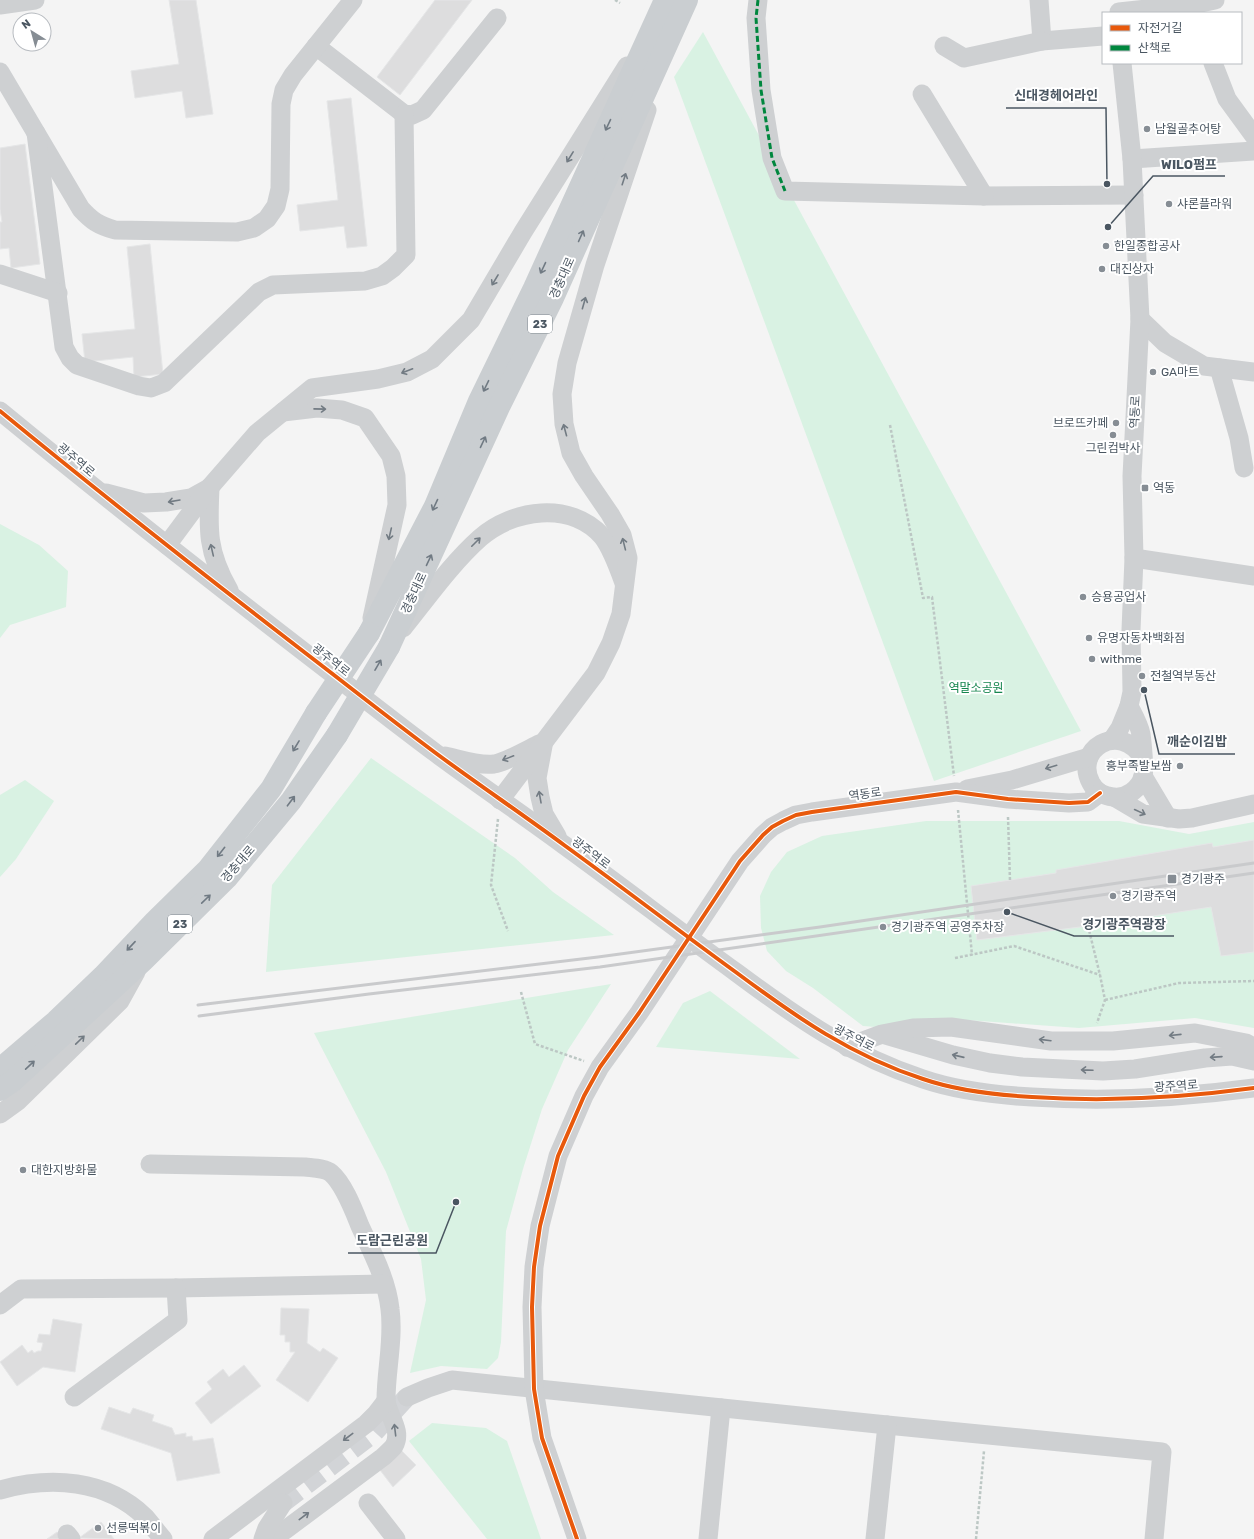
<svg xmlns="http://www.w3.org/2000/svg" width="1254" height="1539" viewBox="0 0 1254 1539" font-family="Rubik,'Noto Sans KR',sans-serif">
  <rect width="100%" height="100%" fill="#f4f4f4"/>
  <g fill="#d9f2e3">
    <path d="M 703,32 L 1081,731 L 934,781 L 674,77 Z"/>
    <path d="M 0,524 L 39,545 L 68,571 L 66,607 L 10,625 L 0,638 Z"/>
    <path d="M 371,758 L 515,858 L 553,892 L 614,935 L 266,972 L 272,885 Z"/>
    <path d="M 25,780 L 54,801 L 16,859 L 0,877 L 0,795 Z"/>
    <path d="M 926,821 L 1119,821 L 1189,834 L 1254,822 L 1254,1028 L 1195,1018 L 1079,1028 L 953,1019 L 876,1027 L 863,1026 L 813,988 L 786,971 L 767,951 L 761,928 L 760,896 L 771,872 L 787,852 L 822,836 Z"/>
    <path d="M 611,984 L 568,1050 L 542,1109 L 523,1169 L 506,1231 L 501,1342 L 498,1358 L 487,1369 L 441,1366 L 410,1373 L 426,1300 L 421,1259 L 386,1172 L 314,1033 Z"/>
    <path d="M 710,991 L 800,1059 L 656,1047 L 683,1003 Z"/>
    <path d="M 432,1423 L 486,1428 L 507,1441 L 541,1539 L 487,1539 L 409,1441 Z"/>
  </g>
  <g fill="#ddddde" stroke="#e5e6e7">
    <path d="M 169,0 L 196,0 L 213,114 L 186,118 L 182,91 L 135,98 L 131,71 L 179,64 Z"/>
    <path d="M 435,0 L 472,0 L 400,95 L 377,77 Z"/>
    <path d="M 351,98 L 367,246 L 347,248 L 344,226 L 300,231 L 297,205 L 338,200 L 327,101 Z"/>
    <path d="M 25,144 L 40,264 L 11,268 L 9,248 L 0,249 L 0,222 L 2,222 L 0,209 L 0,148 Z"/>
    <path d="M 150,244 L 163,374 L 134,377 L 133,357 L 85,362 L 82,334 L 135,329 L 127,247 Z"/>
    <path d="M 1254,840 L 1254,952 L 1221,956 L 1211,907 L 1088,926 L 977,940 L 971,886 L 1056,873 L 1056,870 L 1212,843 L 1213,847 Z"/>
    <path d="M 281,1308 L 309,1309 L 307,1343 L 320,1352 L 323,1348 L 338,1358 L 308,1402 L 276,1380 L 295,1352 L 290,1352 L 290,1342 L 285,1342 L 285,1335 L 280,1335 Z"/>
    <path d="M 53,1319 L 82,1324 L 75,1372 L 43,1367 L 17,1386 L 0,1362 L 22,1345 L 28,1353 L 32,1350 L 34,1353 L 38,1351 L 41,1351 L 43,1343 L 37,1342 L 39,1334 L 50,1335 Z"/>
    <path d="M 244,1365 L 261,1386 L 211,1424 L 195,1403 L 212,1389 L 207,1382 L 223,1369 L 229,1377 Z"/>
    <path d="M 109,1407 L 130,1414 L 133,1408 L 154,1415 L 152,1421 L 172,1428 L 175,1435 L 186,1433 L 186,1437 L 192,1436 L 193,1441 L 213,1438 L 220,1473 L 177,1481 L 171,1453 L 101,1429 Z"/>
    <path d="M 400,1449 L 416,1465 L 393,1487 L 380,1470 Z"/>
    <path d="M 101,1522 L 114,1539 L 79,1538 Z"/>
    <path d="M 57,1532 L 62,1539 L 47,1539 Z"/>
  </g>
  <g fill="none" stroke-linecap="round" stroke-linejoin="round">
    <path stroke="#d2d4d7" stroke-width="19" stroke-dasharray="19 10" stroke-linecap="butt" d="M 283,1503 L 374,1433 L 407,1397"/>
    <g stroke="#bcc7c4" stroke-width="2.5" stroke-dasharray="3 2" stroke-linecap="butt">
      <path d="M 615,0 L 620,3"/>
      <path d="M 890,425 L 923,598 L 932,597 L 954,776"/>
      <path d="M 958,810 L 972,955"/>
      <path d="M 1008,817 L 1010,881"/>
      <path d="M 498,819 L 491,885 L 508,931"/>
      <path d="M 1088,926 L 1100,975 L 1105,1000 L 1097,1023"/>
      <path d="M 955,958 L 1014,946 L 1100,975"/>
      <path d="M 521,992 L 535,1044 L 584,1061"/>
      <path d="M 1105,1000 L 1179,983 L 1254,981"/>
      <path d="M 976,1539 L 984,1451"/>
    </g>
    <g stroke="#ced0d2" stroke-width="19">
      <path d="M 758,0 L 756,18 L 761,90 L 772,158 L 785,191 L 984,196 L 1134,195"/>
      <path d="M 1039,0 L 1042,41 L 1103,36"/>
      <path d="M 0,5 L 35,0"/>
      <path d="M 1119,12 L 1201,3 L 1215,0"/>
      <path d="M 316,46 L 404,114 L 412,115 L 423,110 L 497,18"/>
      <path d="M 944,46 L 964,58 L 1042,41"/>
      <path d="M 1213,63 L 1227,99 L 1254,136"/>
      <path d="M 0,72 L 81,209 C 92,221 98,225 115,230 L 237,232 L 254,228 L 267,219 L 276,206 L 280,189 L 281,104 L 284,90 L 293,75 L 353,0"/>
      <path d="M 922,94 L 984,196"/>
      <path d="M 36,133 L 64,347 L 70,358 L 77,365 L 139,386 L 151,388 L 164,383 L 259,292 L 273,285 L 365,281 L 382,276 L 393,268 L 406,255 L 404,114"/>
      <path d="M 1132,159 L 1254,151"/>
      <path d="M 0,274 L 58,293"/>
      <path d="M 1140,319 L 1165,343 L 1204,366 L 1254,372"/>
      <path d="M 1219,368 L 1239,438 L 1244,468"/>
      <path d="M 0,411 C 101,494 204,575 308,655 C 351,688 394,722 437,754 C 479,785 522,814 564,845 C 622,887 679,931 737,973 C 796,1017 852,1056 923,1079 C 958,1091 995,1095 1032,1097 C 1106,1102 1180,1098 1254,1088"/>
      <path d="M 283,412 L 317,408 L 342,410 L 365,418 L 391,456 L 396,476 L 397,505 L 372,618"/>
      <path d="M 210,487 C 208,530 207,552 229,590"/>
      <path d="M 106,493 L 144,503 L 166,502 L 191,498 L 209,488"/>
      <path d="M 167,545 L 210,487 L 257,433 L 312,388 L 378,379 L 407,372 L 432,359 L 471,320 L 523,232 L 627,66"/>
      <path d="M 1134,558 L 1254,576"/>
      <path d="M 403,628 C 428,597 451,564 480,538 C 513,509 570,501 602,536 C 611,547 619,569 624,583"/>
      <path d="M 1129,706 C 1133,714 1139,724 1141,734 C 1142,741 1145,770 1143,776 C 1140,789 1126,799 1113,797 C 1104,796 1095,791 1091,783 C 1073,750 1119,720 1143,758"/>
      <path d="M 1112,740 L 1120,728 L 1129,706 L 1132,692 L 1131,630 L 1134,558 L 1132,476 L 1140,319 L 1132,159 L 1122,63"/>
      <path d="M 543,746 L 537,778 L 540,797 L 544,814 L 557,836"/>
      <path d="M 445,756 C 459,759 479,766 494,764 C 506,762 527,750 539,744"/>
      <path d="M 1143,776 L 1168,818"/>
      <path d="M 967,789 L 1012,780 L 1089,757"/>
      <path d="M 1116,798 L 1143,814 L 1179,819 L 1192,818 L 1254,804"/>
      <path d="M 500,800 L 596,673 L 611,643 L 621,614 L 628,558 L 622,535 L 610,514 L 584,476 L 571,453 L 564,424 L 562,394 L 567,363 L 595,265 L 647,110"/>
      <path d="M 885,1035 L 953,1055 L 990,1063 L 1022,1067 L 1103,1071 L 1135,1069 L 1205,1058 L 1232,1056 L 1254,1061"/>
      <path d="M 847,1047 L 882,1034 L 913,1028 L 951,1027 L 1051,1041 L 1113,1041 L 1195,1033 L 1246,1043 L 1254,1047"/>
      <path d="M 0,1114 L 18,1101 L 120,1001 L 136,972"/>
      <path d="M 150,1164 L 305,1167 C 313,1168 325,1168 331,1173 C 344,1184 354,1211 360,1226 C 372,1252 387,1280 390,1309 C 394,1339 386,1370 386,1400 C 387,1415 403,1430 394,1446 C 391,1450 386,1454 383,1457 L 273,1539"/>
      <path d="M 0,1305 L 21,1289 L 176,1288 L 384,1284"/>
      <path d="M 74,1397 L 178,1320 L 176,1288"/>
      <path d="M 407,1397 L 428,1388 L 452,1380 L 887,1425 L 1162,1452 L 1154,1539"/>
      <path d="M 0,1490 C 50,1476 106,1479 145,1517 C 151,1524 157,1532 163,1539"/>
      <path d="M 368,1503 L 396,1539"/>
      <path d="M 67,1534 L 71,1539"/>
      <path d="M 213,1539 L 366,1424 L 376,1414 L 386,1401"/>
      <path d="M 263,1539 L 267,1528 L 283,1503"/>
      <path d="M 577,1539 L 542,1438 L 534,1389 L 532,1307 L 534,1267 L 540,1226 L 558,1156 L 584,1096 L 600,1067 L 639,1013 L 740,861 L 763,835 L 772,827 L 783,821 L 796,815 L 812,812 L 956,792 L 1008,799 L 1069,803 L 1088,802 L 1100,793"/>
      <path d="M 708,1539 L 721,1408"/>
      <path d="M 875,1539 L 887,1425"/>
    </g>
    <g stroke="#caced1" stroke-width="22">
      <path d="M 369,633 L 435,506 L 479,401 L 534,288 L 665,0"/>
      <path d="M 389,647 L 500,405 L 553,298 L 687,0"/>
      <path d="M 0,1069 L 56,1021 L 103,976 L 155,921 L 208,869 L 271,789 L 316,713"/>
      <path d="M 0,1090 L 13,1081 L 143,961 L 227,878 L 291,801 L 337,735"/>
    </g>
    <g stroke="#c9cacc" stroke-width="3">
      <path d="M 198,1005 L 598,957 L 820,927 L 1254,863"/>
      <path d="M 199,1016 L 369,994 L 600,967 L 1254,873"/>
    </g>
    <g stroke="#caced1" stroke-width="22">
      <path d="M 316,713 L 369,633"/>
      <path d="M 337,735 L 389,647"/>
    </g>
    <path stroke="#00873e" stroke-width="3" stroke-dasharray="6 3" stroke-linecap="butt" d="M 758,0 L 756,18 L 761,90 L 772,158 L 785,191"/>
    <g stroke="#fff" stroke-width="6">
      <g id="cycleway">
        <path d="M 0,411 C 101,494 204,575 308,655 C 351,688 394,722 437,754 C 479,785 522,814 564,845 C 622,887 679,931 737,973 C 796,1017 852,1056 923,1079 C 958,1091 995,1095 1032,1097 C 1106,1102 1180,1098 1254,1088"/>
        <path d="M 577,1539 L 542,1438 L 534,1389 L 532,1307 L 534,1267 L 540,1226 L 558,1156 L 584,1096 L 600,1067 L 639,1013 L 740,861 L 763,835 L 772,827 L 783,821 L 796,815 L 812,812 L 956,792 L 1008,799 L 1069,803 L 1088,802 L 1100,793"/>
      </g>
    </g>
    <use href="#cycleway" stroke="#e8590c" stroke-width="4"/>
  </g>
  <defs><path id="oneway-shaft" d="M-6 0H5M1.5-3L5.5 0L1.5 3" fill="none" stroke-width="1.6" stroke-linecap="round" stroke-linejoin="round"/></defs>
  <g stroke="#707a83">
    <use href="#oneway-shaft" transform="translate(608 125) rotate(115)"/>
    <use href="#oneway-shaft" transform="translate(581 236) rotate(-66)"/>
    <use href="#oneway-shaft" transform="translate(543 268) rotate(115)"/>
    <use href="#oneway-shaft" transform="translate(486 386) rotate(116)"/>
    <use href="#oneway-shaft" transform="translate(483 442) rotate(-65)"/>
    <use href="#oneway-shaft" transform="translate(435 505) rotate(115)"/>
    <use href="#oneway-shaft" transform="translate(429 560) rotate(-65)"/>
    <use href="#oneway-shaft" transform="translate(378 665) rotate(-60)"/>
    <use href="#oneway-shaft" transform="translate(296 746) rotate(121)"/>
    <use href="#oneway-shaft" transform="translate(291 801) rotate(-53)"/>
    <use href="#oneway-shaft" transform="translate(221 852) rotate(128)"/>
    <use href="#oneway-shaft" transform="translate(206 899) rotate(-44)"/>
    <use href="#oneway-shaft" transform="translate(131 946) rotate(133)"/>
    <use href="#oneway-shaft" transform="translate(30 1065) rotate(-43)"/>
  </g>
  <g stroke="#727b83">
    <use href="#oneway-shaft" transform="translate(570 157) rotate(122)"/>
    <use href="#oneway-shaft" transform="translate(624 179) rotate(-72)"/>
    <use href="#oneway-shaft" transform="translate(495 280) rotate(121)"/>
    <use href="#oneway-shaft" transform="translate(584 303) rotate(-74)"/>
    <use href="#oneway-shaft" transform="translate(407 371) rotate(159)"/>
    <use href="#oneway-shaft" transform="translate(320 409) rotate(1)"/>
    <use href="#oneway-shaft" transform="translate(565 430) rotate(-105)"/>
    <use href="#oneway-shaft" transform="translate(174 501) rotate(170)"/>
    <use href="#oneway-shaft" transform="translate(390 534) rotate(103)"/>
    <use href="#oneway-shaft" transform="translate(476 542) rotate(-45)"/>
    <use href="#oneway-shaft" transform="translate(624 544) rotate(-104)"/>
    <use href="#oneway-shaft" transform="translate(212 550) rotate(-103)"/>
    <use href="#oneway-shaft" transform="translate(508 758) rotate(159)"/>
    <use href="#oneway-shaft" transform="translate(1051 767) rotate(163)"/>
    <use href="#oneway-shaft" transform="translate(540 797) rotate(-100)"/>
    <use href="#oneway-shaft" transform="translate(1140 812) rotate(25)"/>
    <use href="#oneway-shaft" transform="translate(1175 1035) rotate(174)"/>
    <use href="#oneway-shaft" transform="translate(80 1040) rotate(-44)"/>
    <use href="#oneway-shaft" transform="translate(1045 1040) rotate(-173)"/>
    <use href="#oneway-shaft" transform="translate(958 1056) rotate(-167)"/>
    <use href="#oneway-shaft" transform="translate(1216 1057) rotate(176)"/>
    <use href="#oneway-shaft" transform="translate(1087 1070) rotate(-178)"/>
    <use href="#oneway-shaft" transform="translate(395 1430) rotate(-97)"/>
    <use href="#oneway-shaft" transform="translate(348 1437) rotate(143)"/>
    <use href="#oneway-shaft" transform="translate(304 1516) rotate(-37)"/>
  </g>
  <g fill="#868d94" stroke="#fff" stroke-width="1.5">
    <circle cx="1147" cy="129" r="4"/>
    <circle cx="1169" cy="204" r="4"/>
    <circle cx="1106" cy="246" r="4"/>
    <circle cx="1102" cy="269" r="4"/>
    <circle cx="1153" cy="372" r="4"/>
    <circle cx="1116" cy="423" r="4"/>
    <circle cx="1113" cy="435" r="4"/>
    <rect x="1141" y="484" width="8" height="8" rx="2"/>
    <circle cx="1083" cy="597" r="4"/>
    <circle cx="1089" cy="638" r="4"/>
    <circle cx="1092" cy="659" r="4"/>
    <circle cx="1142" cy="676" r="4"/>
    <circle cx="1180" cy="766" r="4"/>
    <rect x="1167" y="874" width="10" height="10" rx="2"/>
    <circle cx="1113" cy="896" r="4"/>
    <circle cx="883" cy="927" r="4"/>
    <circle cx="23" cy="1170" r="4"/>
    <circle cx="98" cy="1528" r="4"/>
  </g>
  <g text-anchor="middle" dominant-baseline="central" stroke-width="4" stroke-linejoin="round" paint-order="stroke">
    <g fill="#fff" stroke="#808990" stroke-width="1">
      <rect x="528" y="315" width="24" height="18" rx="3"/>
      <rect x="168" y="915" width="24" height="18" rx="3"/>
    </g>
    <g font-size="11" font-weight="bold" fill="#4a5661">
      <text x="540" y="324">23</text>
      <text x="180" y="924">23</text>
    </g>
    <g font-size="12" fill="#4a5661" stroke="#fff" text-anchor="start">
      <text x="1155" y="129">남월골추어탕</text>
      <text x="1177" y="204">샤론플라워</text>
      <text x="1114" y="246">한일종합공사</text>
      <text x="1110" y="269">대진상자</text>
      <text x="1161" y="372">GA마트</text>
      <text x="1108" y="423" text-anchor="end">브로뜨카페</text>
      <text x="1113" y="448" text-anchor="middle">그린컴박사</text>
      <text x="1153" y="488">역동</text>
      <text x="1091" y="597">승용공업사</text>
      <text x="1097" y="638">유명자동차백화점</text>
      <text x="1100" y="659">withme</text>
      <text x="1150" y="676">전철역부동산</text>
      <text x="1172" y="766" text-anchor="end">흥부족발보쌈</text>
      <text x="1181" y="879">경기광주</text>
      <text x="1121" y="896">경기광주역</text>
      <text x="891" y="927">경기광주역 공영주차장</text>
      <text x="31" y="1170">대한지방화물</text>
      <text x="106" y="1528">선릉떡볶이</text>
    </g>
    <g font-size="12" fill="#4a5661" stroke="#fff">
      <text transform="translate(562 278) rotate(-66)">경충대로</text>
      <text transform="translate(1135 412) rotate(-87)">역동로</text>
      <text transform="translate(76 460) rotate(40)">광주역로</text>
      <text transform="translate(414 593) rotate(-65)">경충대로</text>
      <text transform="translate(331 660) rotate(38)">광주역로</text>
      <text transform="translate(865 794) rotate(-8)">역동로</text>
      <text transform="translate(591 853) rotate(37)">광주역로</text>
      <text transform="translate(238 864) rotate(-49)">경충대로</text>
      <text transform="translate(854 1038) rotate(27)">광주역로</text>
      <text transform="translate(1176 1086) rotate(-4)">광주역로</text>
    </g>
    <g font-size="12" fill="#17864f" stroke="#fff">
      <text x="976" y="688">역말소공원</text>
    </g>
  </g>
  <path fill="none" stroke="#4a5661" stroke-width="1.5" d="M1107 184L1106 108H1006M1108 227L1153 176H1225M1144 690L1159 754H1235M1007 912L1074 936H1174M456 1202L436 1253H348"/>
  <g fill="#4a5661" stroke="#fff" stroke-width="1.5">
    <circle cx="1107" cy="184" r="4"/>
    <circle cx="1108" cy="227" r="4"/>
    <circle cx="1144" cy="690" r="4"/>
    <circle cx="1007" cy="912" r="4"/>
    <circle cx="456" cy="1202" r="4"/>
  </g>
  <g font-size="13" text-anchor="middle" font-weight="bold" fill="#4a5661" stroke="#fff" stroke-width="4" stroke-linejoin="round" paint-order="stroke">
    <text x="1056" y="100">신대경헤어라인</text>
    <text x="1189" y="169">WILO펌프</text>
    <text x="1197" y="746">깨순이김밥</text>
    <text x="1124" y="929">경기광주역광장</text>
    <text x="392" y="1245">도람근린공원</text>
  </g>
  <rect x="1102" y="12" width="140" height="52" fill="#ffffff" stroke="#b7bbc0"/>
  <rect x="1110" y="25" width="20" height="6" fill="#e8590c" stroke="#b7bbc0"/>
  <text x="1138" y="32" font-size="12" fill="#4a5661">자전거길</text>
  <rect x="1110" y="45" width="20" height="6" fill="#00873e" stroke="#b7bbc0"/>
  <text x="1138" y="52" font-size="12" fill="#4a5661">산책로</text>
  <g transform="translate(32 32) rotate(323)"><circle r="19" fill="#ffffff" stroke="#b7bbc0"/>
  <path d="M0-3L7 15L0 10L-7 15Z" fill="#868d94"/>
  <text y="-6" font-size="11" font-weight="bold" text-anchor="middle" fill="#4a5661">N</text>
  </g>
</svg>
